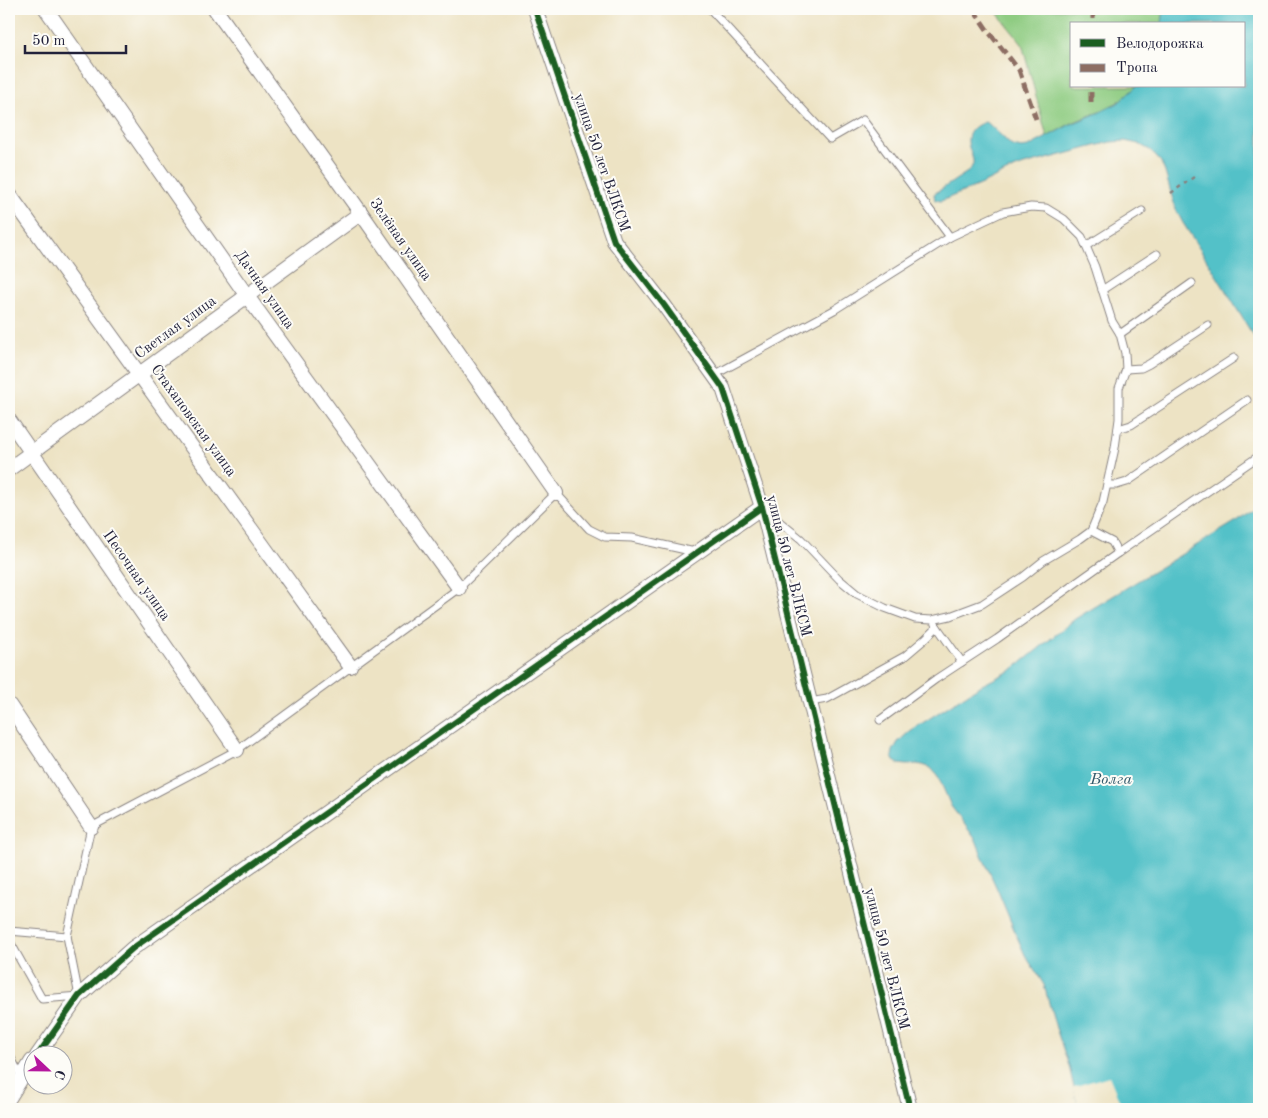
<svg xmlns="http://www.w3.org/2000/svg" width="1268" height="1118" viewBox="0 0 1268 1118" font-family="'Old Standard TT',serif">
  <rect width="100%" height="100%" fill="#fdfcf7"/>
  <filter id="ink" filterUnits="userSpaceOnUse"><feTurbulence type="fractalNoise" baseFrequency=".02" numOctaves="2"/><feDisplacementMap in="SourceGraphic" scale="10" xChannelSelector="R" yChannelSelector="G"/><feConvolveMatrix kernelMatrix="1 2 1 2 8 2 1 2 1" color-interpolation-filters="sRGB"/></filter>
  <filter id="wash" filterUnits="userSpaceOnUse"><feTurbulence type="fractalNoise" baseFrequency=".0096" numOctaves="4" result="noise"/><feDisplacementMap in="SourceGraphic" scale="20" xChannelSelector="R" yChannelSelector="G"/><feGaussianBlur stdDeviation="1.12" result="paint"/><feColorMatrix in="noise" values="0 0 0 0 0 0 0 0 0 0 0 0 0 0 0 0 0 1.4 0 .05"/><feComposite in="paint" operator="in"/></filter>
  <g filter="url(#wash)">
    <rect width="100%" height="100%" fill="#ede3c4"/>
    <path fill="#8fcc82" stroke="#58775e" d="M 994,9 L 1164,9 L 1162,24 L 1072,24 L 1072,86 L 1137,86 C 1115,109 1095,112 1068,125 C 1061,129 1054,133 1047,137 L 1022,44 Z"/>
    <g fill="#53c1c8" stroke="#3a7282">
      <path d="M 1164,9 L 1259,9 L 1259,345 L 1210,265 L 1183,223 L 1176,210 L 1165,172 L 1161,162 L 1150,150 L 1139,144 L 1125,141 L 1110,142 L 1024,165 L 1008,171 L 984,183 L 941,201 L 935,200 L 934,194 L 969,171 C 971,169 972,166 973,164 C 974,158 970,152 969,147 C 965,134 973,126 985,122 L 990,125 L 1012,146 L 1022,148 L 1028,147 L 1047,137 L 1069,125 L 1100,112 L 1118,103 L 1137,86 L 1244,86 L 1244,24 L 1162,24 Z"/>
      <path d="M 1259,503 L 1259,1109 L 1079,1109 L 1069,1066 L 1056,1028 L 1044,985 L 1038,975 L 1025,955 L 1018,939 L 998,891 L 984,860 L 976,840 L 951,806 L 938,776 L 931,768 L 923,765 L 916,764 L 907,765 L 899,764 L 894,761 L 892,756 L 893,751 L 898,742 L 910,731 L 978,687 L 1012,670 L 1032,654 L 1075,619 L 1235,522 Z"/>
    </g>
    <path fill="#ede3c4" d="M 1109,1076 L 1123,1109 L 1079,1109 L 1073,1087 Z"/>
  </g>
  <g filter="url(#ink)">
    <g fill="none" stroke-linecap="round" stroke-linejoin="round">
      <g stroke="#888280" stroke-width="9">
        <g id="lane">
          <path d="M 710,9 L 830,139 L 863,120 L 950,237"/>
          <path d="M 1086,246 L 1142,211"/>
          <path d="M 1102,290 L 1157,254"/>
          <path d="M 1120,334 L 1192,283"/>
          <path d="M 1126,369 L 1141,368 L 1149,364 L 1208,325"/>
          <path d="M 714,375 L 834,310 L 950,237 L 1003,212 L 1031,207 L 1046,208 L 1064,219 L 1082,237 L 1095,267 L 1112,321 L 1120,334 L 1125,353 L 1126,369 L 1119,388 L 1119,419 L 1115,448 L 1103,502 L 1091,531 L 1080,539 L 1043,561 L 1023,577 L 982,604 L 950,616 L 932,620 L 915,619 L 885,608 L 857,594 L 839,579 L 801,539 L 765,510"/>
          <path d="M 1118,429 L 1131,425 L 1234,358"/>
          <path d="M 1107,485 L 1117,485 L 1127,482 L 1247,400"/>
          <path d="M 1091,531 L 1112,542 L 1118,553 L 1259,456"/>
          <path d="M 935,624 L 962,662"/>
          <path d="M 810,702 L 827,699 L 905,656 L 925,639 L 937,627"/>
          <path d="M 880,720 L 936,679 L 997,639 L 1118,553"/>
          <path d="M 9,931 L 67,936"/>
          <path d="M 9,940 L 42,999 L 79,996 L 67,936 L 91,827 L 237,750 L 459,588 L 556,493 L 589,529 L 605,537 L 632,538 L 695,552"/>
          <path d="M 9,1054 L 21,1077"/>
        </g>
      </g>
      <g stroke="#888280" stroke-width="16">
        <g id="street">
          <path d="M 46,9 L 247,296 L 459,588"/>
          <path d="M 215,9 L 361,213 L 556,493"/>
          <path d="M 535,9 L 614,241 L 664,305 L 723,388 L 762,507 L 910,1109"/>
          <path d="M 9,194 L 350,666"/>
          <path d="M 9,420 L 237,750"/>
          <path d="M 9,469 L 361,213"/>
          <path d="M 9,705 L 91,827"/>
          <path d="M 37,1056 L 79,996 L 133,948 L 762,507"/>
          <path d="M 9,1098 L 32,1061"/>
        </g>
      </g>
      <path stroke="#888280" stroke-width="2.5" stroke-dasharray="4 4" stroke-linecap="butt" d="M 1171,193 L 1194,177"/>
      <use href="#lane" stroke="#fff" stroke-width="7"/>
      <use href="#street" stroke="#fff" stroke-width="14"/>
      <g stroke="#8d6e63" stroke-width="5" stroke-dasharray="10 5" stroke-linecap="butt">
        <path d="M 973,9 L 988,31 L 1019,70 L 1036,119"/>
        <path d="M 1093,9 L 1093,24"/>
        <path d="M 1091,102 L 1091,86"/>
      </g>
      <g stroke="#fdfcf7" stroke-width="9">
        <g id="cycleway">
          <path d="M 535,9 L 614,241 L 664,305 L 723,388 L 762,507 L 910,1109"/>
          <path d="M 37,1056 L 79,996 L 133,948 L 762,507"/>
        </g>
      </g>
      <use href="#cycleway" stroke="#1b5e20" stroke-width="6"/>
    </g>
  </g>
  <g text-anchor="middle" dominant-baseline="central" stroke-width="4" stroke-linejoin="round" paint-order="stroke">
    <g font-size="15" fill="#22223b" stroke="#fdfcf7">
      <text transform="translate(601 163) rotate(71)">улица 50 лет ВЛКСМ</text>
      <text transform="translate(400 240) rotate(55)">Зелёная улица</text>
      <text transform="translate(264 290) rotate(55)">Дачная улица</text>
      <text transform="translate(176 328) rotate(-36)">Светлая улица</text>
      <text transform="translate(193 421) rotate(54)">Стахановская улица</text>
      <text transform="translate(788 566) rotate(76)">улица 50 лет ВЛКСМ</text>
      <text transform="translate(136 576) rotate(55)">Песочная улица</text>
      <text transform="translate(886 959) rotate(76)">улица 50 лет ВЛКСМ</text>
    </g>
    <g font-size="16" font-style="italic" fill="#335a6c" stroke="#fdfcf7">
      <text x="1111" y="780">Волга</text>
    </g>
  </g>
  <rect width="1268" height="1118" fill="none" stroke="#fdfcf7" stroke-width="30"/>
  <rect x="1070" y="22" width="175" height="65" fill="#fdfcf7" stroke="#a5a5ac"/>
  <rect x="1080" y="39" width="25" height="8" fill="#1b5e20" stroke="#a5a5ac"/>
  <text x="1116" y="48" font-size="15" fill="#22223b">Велодорожка</text>
  <rect x="1080" y="64" width="25" height="8" fill="#8d6e63" stroke="#a5a5ac"/>
  <text x="1116" y="72" font-size="15" fill="#22223b">Тропа</text>
  <g transform="translate(48 1070) rotate(112)"><circle r="24" fill="#fdfcf7" stroke="#a5a5ac"/>
  <path d="M0-4L9 19L0 12L-9 19Z" fill="#b5179e"/>
  <text y="-8" font-size="14" font-weight="bold" text-anchor="middle" fill="#22223b">С</text>
  </g>
  <path d="M25 45v8h101v-8" fill="none" stroke="#22223b" stroke-width="2.5"/>
  <text x="32" y="45" font-size="15" fill="#22223b" stroke="#fdfcf7" stroke-width="4" paint-order="stroke">50 m</text>
</svg>
